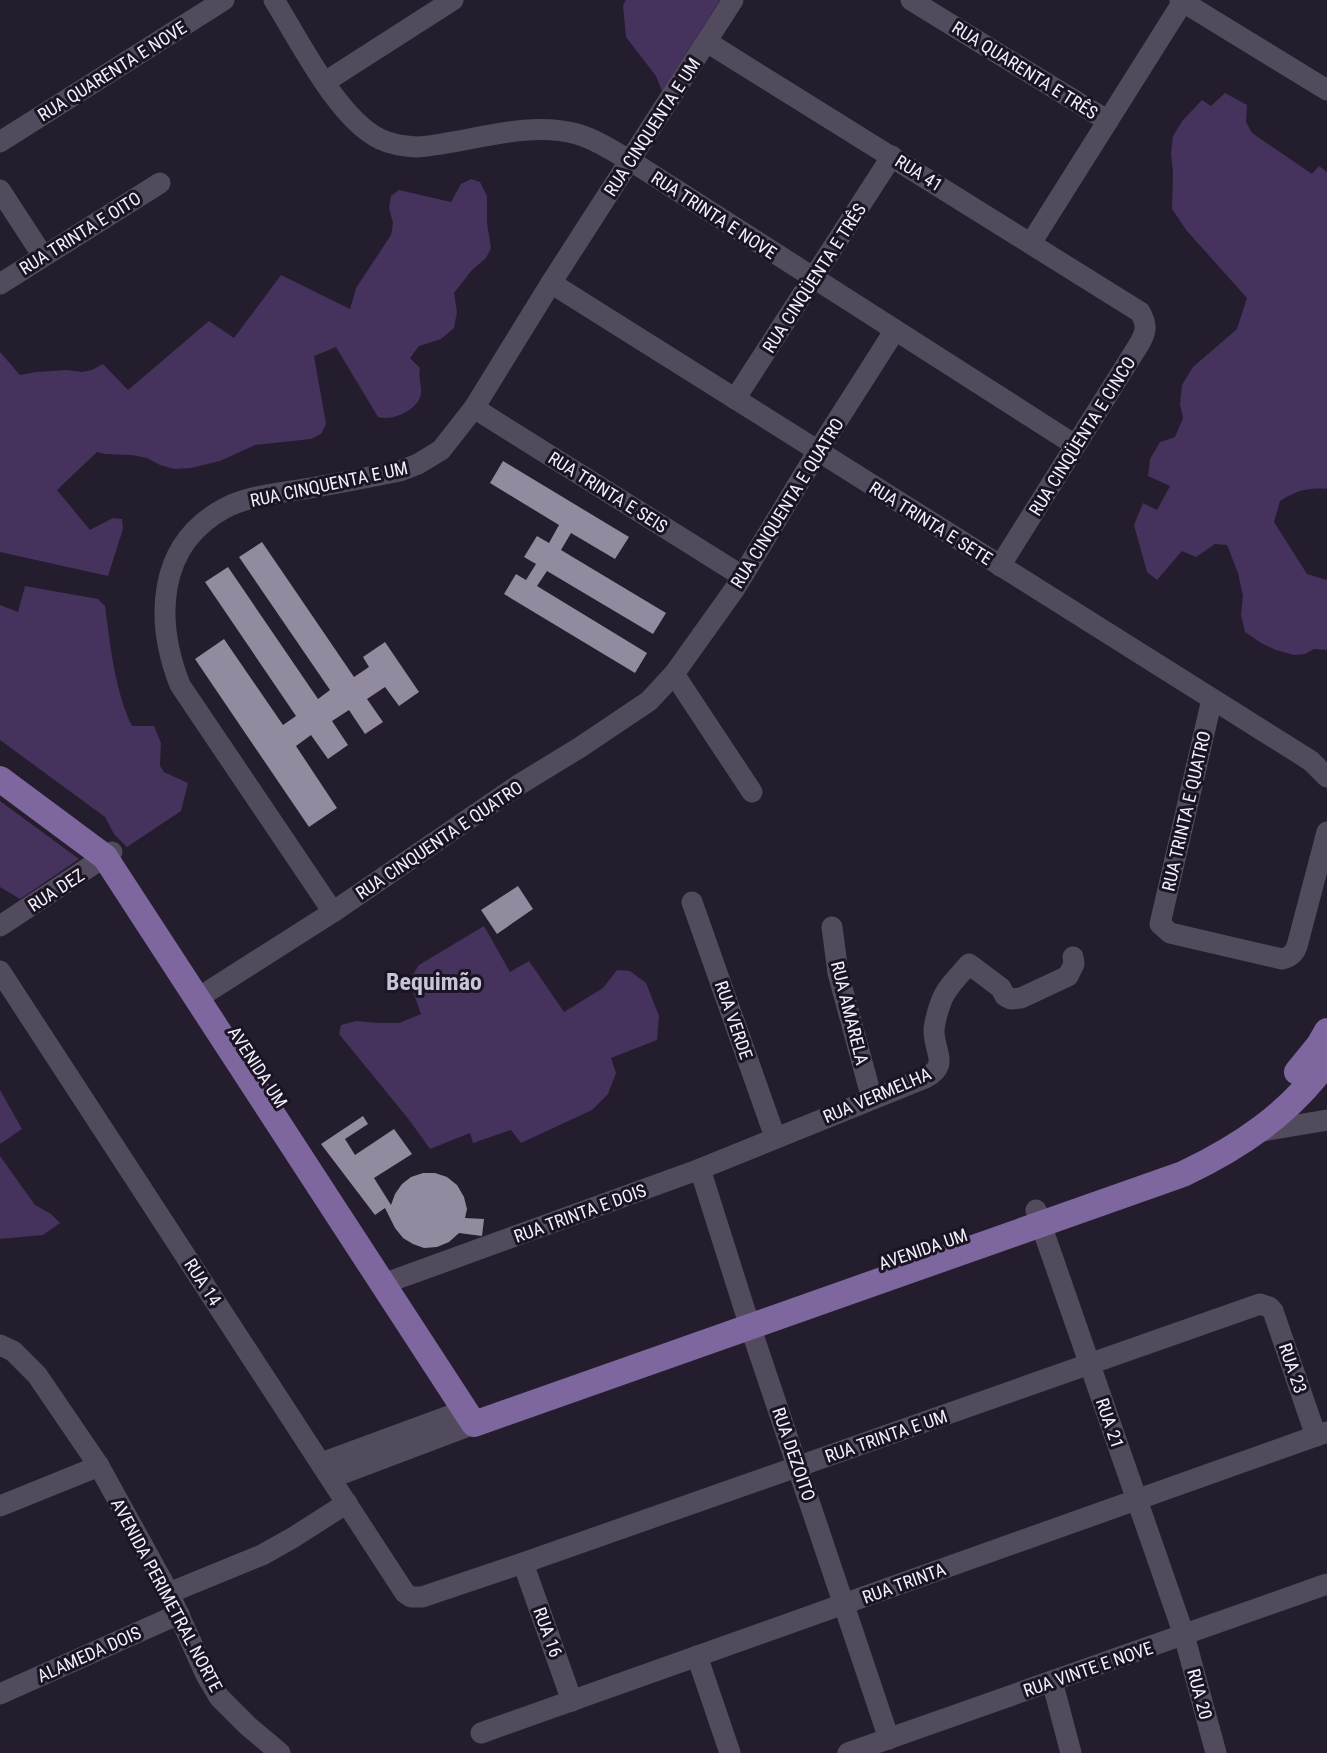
<svg xmlns="http://www.w3.org/2000/svg" width="1327" height="1753" viewBox="0 0 1327 1753" font-family="'Roboto Condensed',sans-serif">
  <rect width="100%" height="100%" fill="#241d2d"/>
  <g fill="#45325d">
    <path d="M 626,0 L 720,0 L 662,91 L 656,76 L 626,37 L 623,5 Z"/>
    <path d="M 1225,93 L 1247,105 L 1246,122 L 1252,133 L 1312,174 L 1319,166 L 1327,172 L 1327,489 C 1309,487 1295,491 1280,501 L 1274,522 L 1307,574 L 1327,580 L 1327,650 L 1314,649 L 1305,654 L 1294,655 L 1276,650 L 1261,643 L 1245,632 L 1241,615 L 1243,596 L 1238,573 L 1227,545 L 1215,544 L 1196,557 L 1182,551 L 1157,580 L 1147,572 L 1134,525 L 1143,503 L 1157,510 L 1170,486 L 1148,476 L 1150,459 L 1160,442 L 1175,437 L 1183,418 L 1180,404 L 1182,385 L 1193,367 L 1237,329 L 1247,298 L 1187,231 L 1172,209 L 1173,172 L 1171,153 L 1173,136 L 1183,120 L 1202,100 L 1211,106 Z"/>
    <path d="M 471,179 L 480,182 L 487,196 L 487,223 L 491,248 L 486,258 L 472,270 L 454,293 L 457,312 L 454,328 L 441,339 L 419,346 L 410,358 L 420,368 C 418,378 422,386 421,393 C 420,409 392,422 378,417 L 336,347 L 314,356 L 326,424 L 321,434 L 311,439 L 255,445 L 220,461 L 191,468 L 174,469 L 160,465 L 147,458 L 132,455 L 105,454 L 97,452 L 57,490 L 90,530 L 113,518 L 122,519 L 123,529 L 108,576 L 0,552 L 0,352 L 20,375 L 36,372 L 67,370 L 82,372 L 92,370 L 103,364 L 128,390 L 209,321 L 234,338 L 281,275 L 350,309 L 356,288 L 391,235 L 393,223 L 389,208 L 391,196 L 399,190 L 451,202 L 461,184 Z"/>
    <path d="M 25,586 L 98,599 L 105,606 C 110,643 115,692 132,726 L 154,726 L 161,743 L 160,766 L 164,772 L 188,783 L 181,811 L 127,847 L 114,834 L 105,817 L 0,740 L 0,605 L 18,612 Z"/>
    <path d="M 0,801 L 79,859 L 20,899 L 0,887 Z"/>
    <path d="M 484,926 L 510,972 L 529,961 L 564,1012 L 603,988 L 617,970 L 630,971 L 646,983 L 659,1016 L 657,1040 L 611,1058 L 616,1073 L 608,1094 L 592,1110 L 521,1143 L 511,1130 L 473,1143 L 470,1133 L 430,1149 L 410,1121 L 339,1034 L 341,1025 L 356,1021 L 380,1023 L 399,1023 L 421,1014 L 409,980 L 419,965 Z"/>
    <path d="M 0,1090 L 22,1129 L 0,1144 Z"/>
    <path d="M 0,1156 L 35,1205 L 51,1214 L 60,1223 L 43,1235 L 0,1239 Z"/>
  </g>
  <g fill="#928a9f">
    <path d="M 503,461 L 629,537 L 615,559 L 571,533 L 561,550 L 666,613 L 653,634 L 547,571 L 537,586 L 647,653 L 635,673 L 504,594 L 516,574 L 526,580 L 536,564 L 524,557 L 537,536 L 549,543 L 559,525 L 490,483 Z"/>
    <path d="M 262,542 L 354,677 L 369,667 L 363,657 L 385,642 L 419,692 L 399,706 L 385,687 L 367,699 L 383,722 L 365,734 L 349,710 L 332,721 L 348,745 L 328,759 L 311,735 L 296,746 L 337,808 L 309,827 L 195,659 L 224,639 L 283,725 L 296,716 L 205,582 L 228,567 L 318,699 L 330,690 L 239,557 Z"/>
    <path d="M 518,886 L 533,909 L 497,934 L 481,910 Z"/>
    <path d="M 363,1116 L 368,1124 L 345,1139 L 355,1155 L 394,1129 L 412,1154 L 374,1178 L 391,1205 L 395,1194 L 402,1184 L 411,1177 L 423,1173 L 435,1173 L 447,1177 L 457,1185 L 464,1197 L 467,1209 L 465,1218 L 484,1219 L 482,1236 L 459,1233 L 449,1242 L 437,1247 L 424,1248 L 413,1244 L 403,1238 L 395,1228 L 385,1208 L 375,1215 L 321,1144 Z"/>
  </g>
  <g fill="none" stroke-linecap="round" stroke-linejoin="round">
    <g stroke="#524b5d" stroke-width="21">
      <path d="M 274,0 C 299,40 338,119 380,139 C 392,145 404,146 417,147 C 469,143 525,120 577,134 C 596,139 614,152 631,161 L 1075,445"/>
      <path d="M 911,0 L 1108,121"/>
      <path d="M 1180,0 L 1327,90"/>
      <path d="M 707,42 L 1140,312 C 1148,326 1146,333 1138,346 L 1000,566"/>
      <path d="M 325,82 L 453,0"/>
      <path d="M 0,142 L 224,0"/>
      <path d="M 0,190 L 43,256"/>
      <path d="M 1031,243 L 1184,0"/>
      <path d="M 551,283 L 1311,761 L 1327,777"/>
      <path d="M 0,284 L 160,183"/>
      <path d="M 735,399 L 892,156"/>
      <path d="M 474,408 L 742,576"/>
      <path d="M 674,674 L 752,792"/>
      <path d="M 1212,699 L 1160,924 L 1170,933 L 1282,959 C 1290,957 1294,954 1297,946 L 1327,832"/>
      <path d="M 692,902 L 775,1137"/>
      <path d="M 333,912 L 180,685 C 155,621 156,545 225,508 C 250,495 282,493 310,488 C 340,483 370,477 400,471 L 418,464 L 441,450 L 474,408 L 551,283 L 733,0"/>
      <path d="M 0,926 L 112,852"/>
      <path d="M 832,927 L 838,973 L 872,1099"/>
      <path d="M 0,971 L 405,1593 L 411,1597 L 422,1597 L 523,1563 L 1260,1304 L 1269,1307 L 1273,1311 L 1316,1436"/>
      <path d="M 198,998 L 333,912 L 520,784 L 579,748 L 649,701 L 674,674 L 734,590 L 818,451 L 895,330"/>
      <path d="M 1256,1132 L 1327,1120"/>
      <path d="M 700,1169 L 745,1311 L 889,1739"/>
      <path d="M 1036,1210 L 1184,1635 L 1216,1753"/>
      <path d="M 383,1284 L 700,1169 L 925,1078 C 951,1065 933,1051 934,1029 C 935,1021 938,1010 941,1002 C 946,987 960,975 969,964 L 1001,988 L 1005,996 L 1011,999 L 1021,998 L 1068,976 L 1074,964 L 1073,957"/>
      <path d="M 0,1345 L 13,1351 L 37,1375 L 99,1466 L 169,1593 L 206,1675 L 219,1697 L 248,1726 L 280,1753"/>
      <path d="M 321,1463 L 465,1410"/>
      <path d="M 331,1478 L 474,1424"/>
      <path d="M 0,1506 L 99,1466"/>
      <path d="M 523,1563 L 572,1701"/>
      <path d="M 169,1593 L 262,1555 L 294,1537 L 347,1503"/>
      <path d="M 697,1656 L 730,1753"/>
      <path d="M 1052,1681 L 1071,1753"/>
      <path d="M 0,1694 L 179,1614"/>
      <path d="M 481,1733 L 1327,1432"/>
      <path d="M 848,1753 L 1327,1584"/>
    </g>
    <g stroke="#7e679e" stroke-width="26">
      <path d="M 0,779 L 105,857 L 474,1424 L 1183,1174 C 1240,1147 1289,1114 1327,1062"/>
      <path d="M 1297,1072 L 1319,1045 L 1327,1031"/>
    </g>
  </g>
  <g text-anchor="middle" dominant-baseline="central" stroke-width="6" stroke-linejoin="round" paint-order="stroke">
    <g font-size="18" fill="#f3effa" stroke="#1a1423">
      <text transform="translate(1025 70) rotate(32)">RUA QUARENTA E TRÊS</text>
      <text transform="translate(112 71) rotate(-32)">RUA QUARENTA E NOVE</text>
      <text transform="translate(652 127) rotate(-57)">RUA CINQUENTA E UM</text>
      <text transform="translate(919 173) rotate(32)">RUA 41</text>
      <text transform="translate(714 215) rotate(33)">RUA TRINTA E NOVE</text>
      <text transform="translate(80 233) rotate(-32)">RUA TRINTA E OITO</text>
      <text transform="translate(814 278) rotate(-57)">RUA CINQÜENTA E TRÊS</text>
      <text transform="translate(1082 436) rotate(-58)">RUA CINQÜENTA E CINCO</text>
      <text transform="translate(329 484) rotate(-12)">RUA CINQUENTA E UM</text>
      <text transform="translate(608 492) rotate(32)">RUA TRINTA E SEIS</text>
      <text transform="translate(787 503) rotate(-58)">RUA CINQUENTA E QUATRO</text>
      <text transform="translate(931 523) rotate(32)">RUA TRINTA E SETE</text>
      <text transform="translate(1186 811) rotate(-77)">RUA TRINTA E QUATRO</text>
      <text transform="translate(439 840) rotate(-34)">RUA CINQUENTA E QUATRO</text>
      <text transform="translate(56 890) rotate(-33)">RUA DEZ</text>
      <text transform="translate(850 1013) rotate(76)">RUA AMARELA</text>
      <text transform="translate(734 1020) rotate(71)">RUA VERDE</text>
      <text transform="translate(258 1067) rotate(57)">AVENIDA UM</text>
      <text transform="translate(877 1095) rotate(-23)">RUA VERMELHA</text>
      <text transform="translate(580 1213) rotate(-20)">RUA TRINTA E DOIS</text>
      <text transform="translate(923 1249) rotate(-19)">AVENIDA UM</text>
      <text transform="translate(203 1282) rotate(57)">RUA 14</text>
      <text transform="translate(1293 1368) rotate(71)">RUA 23</text>
      <text transform="translate(1110 1423) rotate(71)">RUA 21</text>
      <text transform="translate(886 1436) rotate(-19)">RUA TRINTA E UM</text>
      <text transform="translate(794 1454) rotate(71)">RUA DEZOITO</text>
      <text transform="translate(904 1583) rotate(-20)">RUA TRINTA</text>
      <text transform="translate(167 1595) rotate(62)">AVENIDA PERIMETRAL NORTE</text>
      <text transform="translate(548 1632) rotate(70)">RUA 16</text>
      <text transform="translate(89 1654) rotate(-24)">ALAMEDA DOIS</text>
      <text transform="translate(1088 1669) rotate(-19)">RUA VINTE E NOVE</text>
      <text transform="translate(1200 1694) rotate(75)">RUA 20</text>
    </g>
    <g font-size="24" font-weight="bold" fill="#cac2d8" stroke="#1a1423">
      <text x="434" y="982">Bequimão</text>
    </g>
  </g>
</svg>
